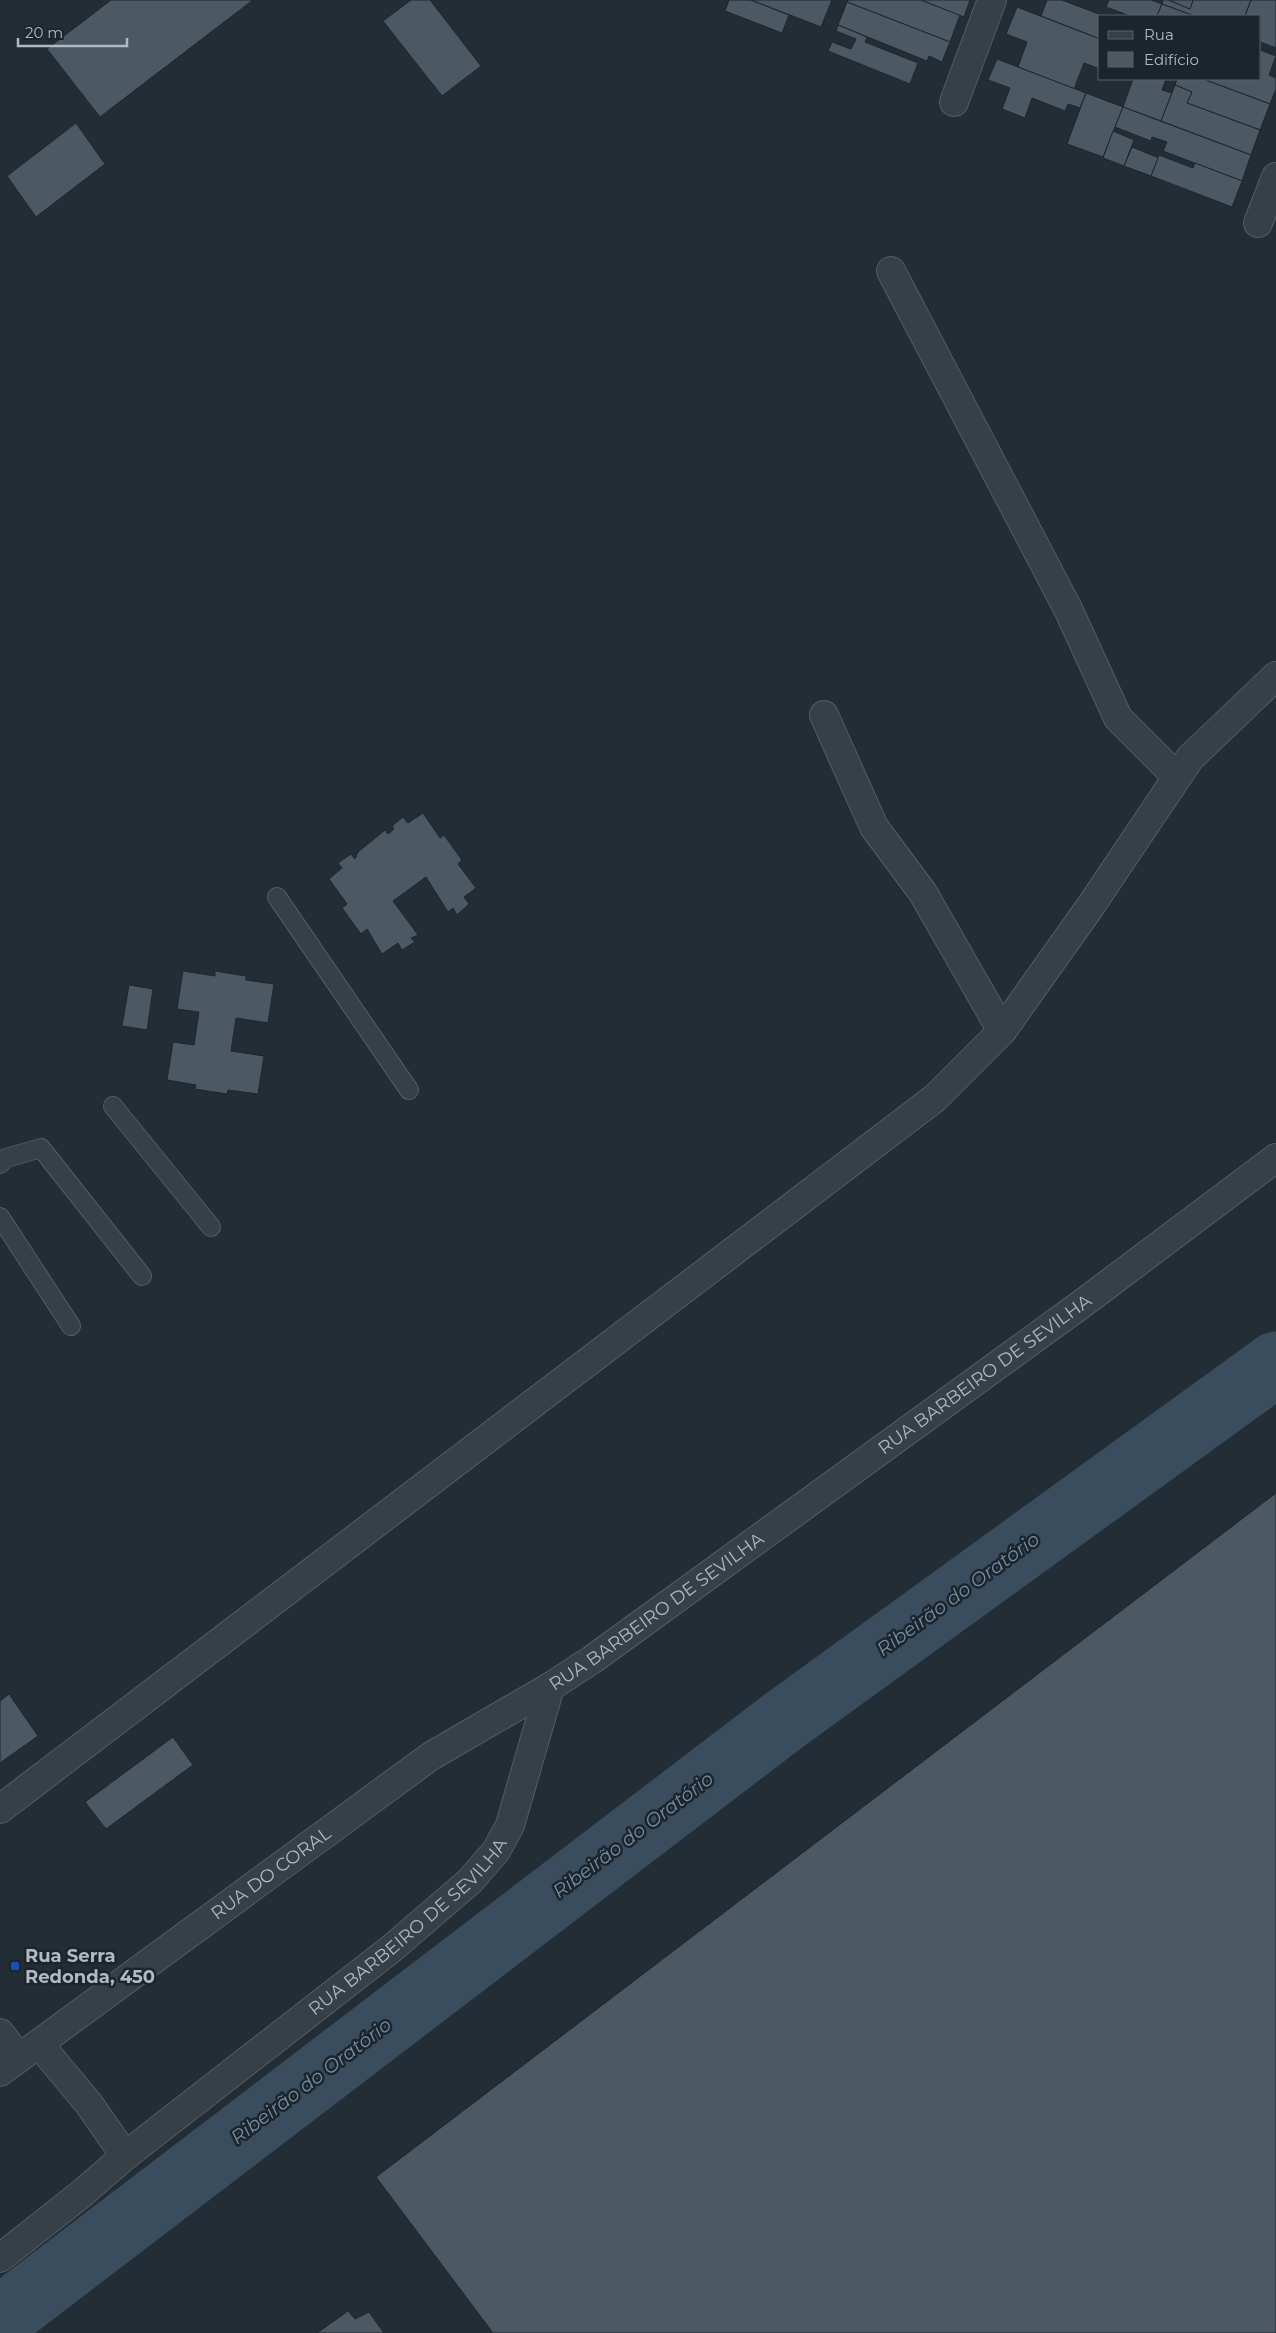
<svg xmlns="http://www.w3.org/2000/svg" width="1276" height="2333" viewBox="0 0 1276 2333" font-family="Montserrat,sans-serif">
  <rect width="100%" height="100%" fill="#232d36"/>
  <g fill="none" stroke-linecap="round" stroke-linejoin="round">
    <path stroke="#3a4d5e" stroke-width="65" d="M 0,2319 L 782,1722 L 1276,1364"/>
  </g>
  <g fill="#4c5862" stroke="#1e262e">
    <path d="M 111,0 L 253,0 L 100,117 L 47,49 Z"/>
    <path d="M 411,0 L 430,0 L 481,66 L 442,96 L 383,21 Z"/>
    <path d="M 729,0 L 751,0 L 789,15 L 782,33 L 725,11 Z"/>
    <path d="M 751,0 L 832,0 L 821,27 Z"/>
    <path d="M 848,0 L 921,0 L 960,15 L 950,42 L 847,2 Z"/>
    <path d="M 921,0 L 970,0 L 964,17 Z"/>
    <path d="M 1047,0 L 1062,0 L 1104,16 L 1100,16 L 1100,39 L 1041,16 Z"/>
    <path d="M 1109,0 L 1151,0 L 1162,4 L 1157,16 L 1130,16 L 1106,7 Z"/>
    <path d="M 1163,0 L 1169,0 L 1190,9 L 1193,0 L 1251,0 L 1245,16 L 1194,16 L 1162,4 Z"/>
    <path d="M 1169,0 L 1193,0 L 1190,9 Z"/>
    <path d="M 1251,0 L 1276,0 L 1276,48 L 1260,42 L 1260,16 L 1245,16 Z"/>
    <path d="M 847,2 L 950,42 L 942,62 L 929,56 L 927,61 L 838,25 Z"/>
    <path d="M 1162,4 L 1194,16 L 1157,16 Z"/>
    <path d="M 1017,7 L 1100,39 L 1100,69 L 1084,63 L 1074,89 L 1018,67 L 1027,42 L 1006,34 Z"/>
    <path d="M 838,25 L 867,37 L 865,42 L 918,63 L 910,84 L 828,51 L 832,42 L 851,49 L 856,39 L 836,31 Z"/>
    <path d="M 1260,50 L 1276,56 L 1269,75 L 1276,78 L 1276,89 L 1270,104 L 1203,79 L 1260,79 Z"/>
    <path d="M 997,59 L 1086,93 L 1080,108 L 1068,104 L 1065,111 L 1032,98 L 1025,118 L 1002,109 L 1010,88 L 988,80 Z"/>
    <path d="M 1133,79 L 1166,79 L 1162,90 L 1172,93 L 1161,121 L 1123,107 Z"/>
    <path d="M 1177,79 L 1203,79 L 1270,104 L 1260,130 L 1187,103 L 1192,92 L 1175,85 Z"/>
    <path d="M 1175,85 L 1192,92 L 1187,103 L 1260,130 L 1251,155 L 1161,121 Z"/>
    <path d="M 1086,93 L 1123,107 L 1103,157 L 1067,144 Z"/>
    <path d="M 1123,107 L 1251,155 L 1242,181 L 1163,151 L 1167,142 L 1152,137 L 1151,141 L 1115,127 Z"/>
    <path d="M 76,123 L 105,164 L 36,217 L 7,176 Z"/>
    <path d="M 1113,131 L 1134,140 L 1124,166 L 1103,158 Z"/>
    <path d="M 1132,147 L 1159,158 L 1151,176 L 1124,166 Z"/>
    <path d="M 1159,155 L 1193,168 L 1195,163 L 1242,181 L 1232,207 L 1151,176 Z"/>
    <path d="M 423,813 L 440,838 L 444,835 L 462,860 L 458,864 L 476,888 L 464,897 L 469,904 L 457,915 L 453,908 L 448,912 L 426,877 L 393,901 L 418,935 L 411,938 L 415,942 L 402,950 L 398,943 L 382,954 L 367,929 L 361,934 L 342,908 L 347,904 L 329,879 L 342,868 L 338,863 L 351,854 L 355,859 L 358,852 L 385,830 L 388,834 L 394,829 L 392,826 L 403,817 L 408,823 Z"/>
    <path d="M 183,971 L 215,976 L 215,971 L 246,976 L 246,980 L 274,984 L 268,1023 L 236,1018 L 231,1051 L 264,1056 L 258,1094 L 228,1090 L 227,1094 L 195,1089 L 196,1085 L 167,1080 L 173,1042 L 194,1045 L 199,1012 L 177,1009 Z"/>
    <path d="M 129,985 L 153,989 L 147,1030 L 122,1026 Z"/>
    <path d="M 1276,1493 L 1276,2333 L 493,2333 L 376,2177 Z"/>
    <path d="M 9,1694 L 38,1736 L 0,1763 L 0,1701 Z"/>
    <path d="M 173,1737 L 193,1765 L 106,1829 L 85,1802 Z"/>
    <path d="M 348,2311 L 355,2319 L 369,2312 L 384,2333 L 317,2333 Z"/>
  </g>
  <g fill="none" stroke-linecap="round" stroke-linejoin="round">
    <g stroke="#545d65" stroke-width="20">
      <g id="lane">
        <path d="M 277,897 L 409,1090"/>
        <path d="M 113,1106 L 211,1227"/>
        <path d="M 0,1164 L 6,1158 L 41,1148 L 142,1276"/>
        <path d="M 0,1217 L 71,1326"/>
      </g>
    </g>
    <g stroke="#545d65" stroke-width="30">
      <g id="street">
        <path d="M 954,102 L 992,0"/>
        <path d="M 1258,223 L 1276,177"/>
        <path d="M 891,271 L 1068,609 L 1118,718 L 1177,777"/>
        <path d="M 824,715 L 874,827 L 923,893 L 1002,1031"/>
        <path d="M 0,1809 L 935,1098 L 1002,1031 L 1090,907 L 1190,758 L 1276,676"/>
        <path d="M 0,2033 L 19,2058"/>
        <path d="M 39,2044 L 89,2104 L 125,2156"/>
        <path id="s1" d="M 0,2072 L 431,1756 L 550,1687"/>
        <path id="s2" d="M 0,2258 L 80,2195 L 125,2156 L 391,1949 L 470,1881 L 496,1851 L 510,1825 L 550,1687 L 593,1659 L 1083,1303 L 1276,1158"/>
      </g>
    </g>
    <use href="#lane" stroke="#373f47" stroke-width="18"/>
    <use href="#street" stroke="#373f47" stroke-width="28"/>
  </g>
  <rect fill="#1a4fb4" stroke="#1c242c" stroke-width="2" x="10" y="1961" width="10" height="10" rx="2.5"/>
  <g text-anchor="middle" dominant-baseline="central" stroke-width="5" stroke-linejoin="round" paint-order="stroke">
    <g font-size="18" fill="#b1bac3" stroke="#1c242c">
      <text stroke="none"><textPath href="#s2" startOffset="1351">RUA BARBEIRO DE SEVILHA</textPath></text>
      <text stroke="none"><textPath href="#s2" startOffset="946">RUA BARBEIRO DE SEVILHA</textPath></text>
      <text stroke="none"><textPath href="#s1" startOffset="336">RUA DO CORAL</textPath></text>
      <text stroke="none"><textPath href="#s2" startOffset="526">RUA BARBEIRO DE SEVILHA</textPath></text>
    </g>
    <g font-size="18" font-weight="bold" fill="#b1bac3" stroke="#1c242c" text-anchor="start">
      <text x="25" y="1956">Rua Serra<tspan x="25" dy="21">Redonda, 450</tspan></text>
    </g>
    <g font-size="19" font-style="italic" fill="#758ea4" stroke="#1c242c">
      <text transform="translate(958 1594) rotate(-36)">Ribeirão do Oratório</text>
      <text transform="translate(633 1835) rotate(-37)">Ribeirão do Oratório</text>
      <text transform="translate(311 2081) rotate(-37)">Ribeirão do Oratório</text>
    </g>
  </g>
  <rect x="1098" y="15" width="162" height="65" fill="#1c242c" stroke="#586068"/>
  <rect x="1108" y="31" width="25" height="8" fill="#373f47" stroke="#586068"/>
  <text x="1144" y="40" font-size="15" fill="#b1bac3">Rua</text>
  <rect x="1108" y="52" width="25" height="15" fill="#4c5862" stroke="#586068"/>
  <text x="1144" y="65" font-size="15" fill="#b1bac3">Edifício</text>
  <path d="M18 38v8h109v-8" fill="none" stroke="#b1bac3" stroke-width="2.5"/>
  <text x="25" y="38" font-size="15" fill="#b1bac3" stroke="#1c242c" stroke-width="4" paint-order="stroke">20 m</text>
</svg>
